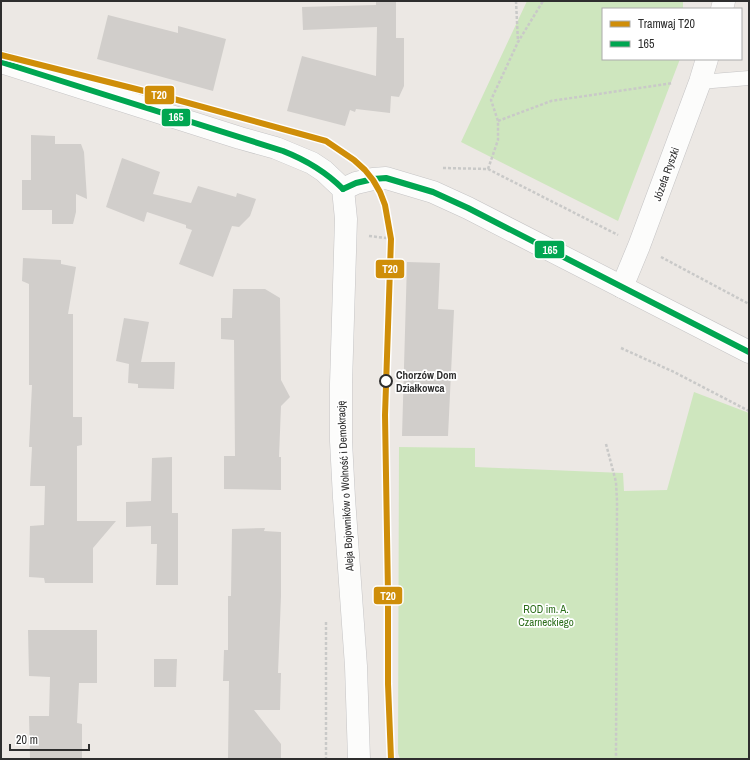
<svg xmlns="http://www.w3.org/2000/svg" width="750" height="760" viewBox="0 0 750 760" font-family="'Archivo Narrow',sans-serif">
  <rect width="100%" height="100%" fill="#ece8e4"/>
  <g fill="#cee6be">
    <path d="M 527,1 L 683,1 L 683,9 L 603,9 L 603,59 L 680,59 L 618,221 L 461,142 Z"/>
    <path d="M 694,392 L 749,413 L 749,759 L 400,759 L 398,753 L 399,447 L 475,448 L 475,467 L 623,473 L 624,491 L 667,490 Z"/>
  </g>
  <g fill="#d1cecb">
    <path d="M 376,1 L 396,1 L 396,38 L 404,38 L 404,86 L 399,97 L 391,96 L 390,113 L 356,109 L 355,112 L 350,110 L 345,126 L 287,111 L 302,56 L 376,76 L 377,27 L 303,30 L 302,7 L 376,5 Z"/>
    <path d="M 108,15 L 178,33 L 178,26 L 226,39 L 213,91 L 97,59 Z"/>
    <path d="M 31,135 L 55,136 L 55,144 L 81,144 L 84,152 L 87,199 L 76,194 L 76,212 L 73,224 L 52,224 L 52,210 L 22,210 L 22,180 L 31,180 Z"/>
    <path d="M 122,158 L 160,172 L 153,194 L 191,203 L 198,186 L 236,197 L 237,193 L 256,199 L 250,216 L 239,227 L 232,226 L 213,277 L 179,264 L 192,230 L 186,228 L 186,225 L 147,212 L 144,222 L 106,207 Z"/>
    <path d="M 23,258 L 61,260 L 61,264 L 76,267 L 68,314 L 73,314 L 73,417 L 82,417 L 82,445 L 77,446 L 77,521 L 116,521 L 93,548 L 93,583 L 45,583 L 44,578 L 29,577 L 30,526 L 44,525 L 45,486 L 30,486 L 32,447 L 29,447 L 32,385 L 29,385 L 29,284 L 22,281 Z"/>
    <path d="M 407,262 L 440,263 L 438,309 L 454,310 L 448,436 L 402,436 Z"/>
    <path d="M 233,289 L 265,289 L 280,298 L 281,380 L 290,397 L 281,406 L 279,457 L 281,457 L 281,490 L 224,489 L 224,456 L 235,456 L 234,340 L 221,339 L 221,318 L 232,318 Z"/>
    <path d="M 124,318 L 149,322 L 141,362 L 175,362 L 174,389 L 138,388 L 138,384 L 128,383 L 129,364 L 116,361 Z"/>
    <path d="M 172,457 L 172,513 L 178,513 L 178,585 L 156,585 L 157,544 L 151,544 L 151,526 L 126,527 L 126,502 L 151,501 L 152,458 Z"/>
    <path d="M 265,528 L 264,531 L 281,532 L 281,596 L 278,673 L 281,673 L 280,710 L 254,710 L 281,744 L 281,759 L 228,759 L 229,681 L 223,681 L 224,650 L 228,650 L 228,596 L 231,596 L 232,529 Z"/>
    <path d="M 28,630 L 97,630 L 97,683 L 79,683 L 77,723 L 82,724 L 82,759 L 30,759 L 29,716 L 49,716 L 50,677 L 29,676 Z"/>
    <path d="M 154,659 L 177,659 L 176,687 L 154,687 Z"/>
  </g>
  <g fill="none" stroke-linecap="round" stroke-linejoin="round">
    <g stroke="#c5c4c5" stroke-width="15">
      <path id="lane" d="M 700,82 L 749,78"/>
    </g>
    <g stroke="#c5c4c5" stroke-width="23">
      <g id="street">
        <path d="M 722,9 L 724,1"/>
        <path d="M 343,189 L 356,183 L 373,179 L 386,178 L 433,192 L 468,208 L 749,352"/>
        <path d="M 622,287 L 639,246 L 700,82 L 707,59"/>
      </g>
    </g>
    <g stroke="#c5c4c5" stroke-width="23">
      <path id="secondary" d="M 1,62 L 240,138 L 276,148 L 312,163 L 324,171 L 343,189 L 346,219 L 341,384 L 341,441 L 344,498 L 356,666 L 359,759"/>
    </g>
    <g stroke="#c9c9c8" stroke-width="2.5" stroke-dasharray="3 2" stroke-linecap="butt">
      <path d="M 516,1 L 518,42"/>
      <path d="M 498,121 L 551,101 L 673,83"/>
      <path d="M 443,168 L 488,169 L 618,235"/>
      <path d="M 488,169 L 498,140 L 498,121 L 491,100 L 518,42 L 543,1"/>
      <path d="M 369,236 L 395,239"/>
      <path d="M 661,257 L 749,304"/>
      <path d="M 621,348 L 674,372 L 749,411"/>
      <path d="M 606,444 L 616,482 L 617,501 L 616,759"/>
      <path d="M 326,622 L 326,759"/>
    </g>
    <use href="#lane" stroke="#fcfcfb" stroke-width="14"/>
    <use href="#street" stroke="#fcfcfb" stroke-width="22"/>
    <use href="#secondary" stroke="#fcfcfb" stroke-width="22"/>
    <g stroke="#fff" stroke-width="9">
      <g id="bus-1">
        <path d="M 1,62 L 283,151 C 306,160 325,171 343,189"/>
        <path d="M 343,189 L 356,183 L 373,179 L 386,178 L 433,192 L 468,208 L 749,352"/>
      </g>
    </g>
    <use href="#bus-1" stroke="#00a651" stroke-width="6"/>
    <g stroke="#fff" stroke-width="9">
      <path id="tram-1" d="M 1,55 L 152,93 L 326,141 L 354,160 L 365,170 L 373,180 L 380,192 L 385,205 L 391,239 L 385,415 L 388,594 L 388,684 L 391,759"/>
    </g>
    <use href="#tram-1" stroke="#cf8e09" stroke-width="6"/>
  </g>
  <circle fill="#fff" stroke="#2e2e2e" stroke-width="2" cx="386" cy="381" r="6"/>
  <g text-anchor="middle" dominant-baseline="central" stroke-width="3.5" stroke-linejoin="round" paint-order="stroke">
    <g font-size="11" fill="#2e2e2e" stroke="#fff">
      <text transform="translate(666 174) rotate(-70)">Józefa Ryszki</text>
      <text transform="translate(345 486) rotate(-93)">Aleja Bojowników o Wolność i Demokrację</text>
    </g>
    <g font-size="11" font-weight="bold" fill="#2e2e2e" stroke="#fff" text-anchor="start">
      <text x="396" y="375">Chorzów Dom<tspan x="396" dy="13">Działkowca</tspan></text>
    </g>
    <g font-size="11" fill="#2c6e1b" stroke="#fff">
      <text x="546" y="609">ROD im. A.<tspan x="546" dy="13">Czarneckiego</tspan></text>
    </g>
  </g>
  <g stroke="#fff" stroke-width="1.5">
    <rect x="144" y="85" width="31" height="20" rx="4" fill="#cf8e09"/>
    <rect x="161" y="108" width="30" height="19" rx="4" fill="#00a651"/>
    <rect x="534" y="240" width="31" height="19" rx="4" fill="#00a651"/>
    <rect x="375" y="259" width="30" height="20" rx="4" fill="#cf8e09"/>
    <rect x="373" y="586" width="30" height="19" rx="4" fill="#cf8e09"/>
  </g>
  <g font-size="11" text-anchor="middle" font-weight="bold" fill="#fff">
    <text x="159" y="99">T20</text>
    <text x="176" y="121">165</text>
    <text x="550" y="254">165</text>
    <text x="390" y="273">T20</text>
    <text x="388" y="600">T20</text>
  </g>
  <rect width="750" height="760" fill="none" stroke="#2e2e2e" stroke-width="4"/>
  <rect x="602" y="8" width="140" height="52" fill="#ffffff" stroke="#ababab"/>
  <rect x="610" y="21" width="20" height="6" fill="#cf8e09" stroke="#ababab"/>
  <text x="638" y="28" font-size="12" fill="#2e2e2e">Tramwaj T20</text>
  <rect x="610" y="41" width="20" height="6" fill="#00a651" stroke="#ababab"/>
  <text x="638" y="48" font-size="12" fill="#2e2e2e">165</text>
  <path d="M10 744v6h79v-6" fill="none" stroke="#2e2e2e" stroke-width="2"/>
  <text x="16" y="744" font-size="12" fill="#2e2e2e" stroke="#ffffff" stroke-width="3" paint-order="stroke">20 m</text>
</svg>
